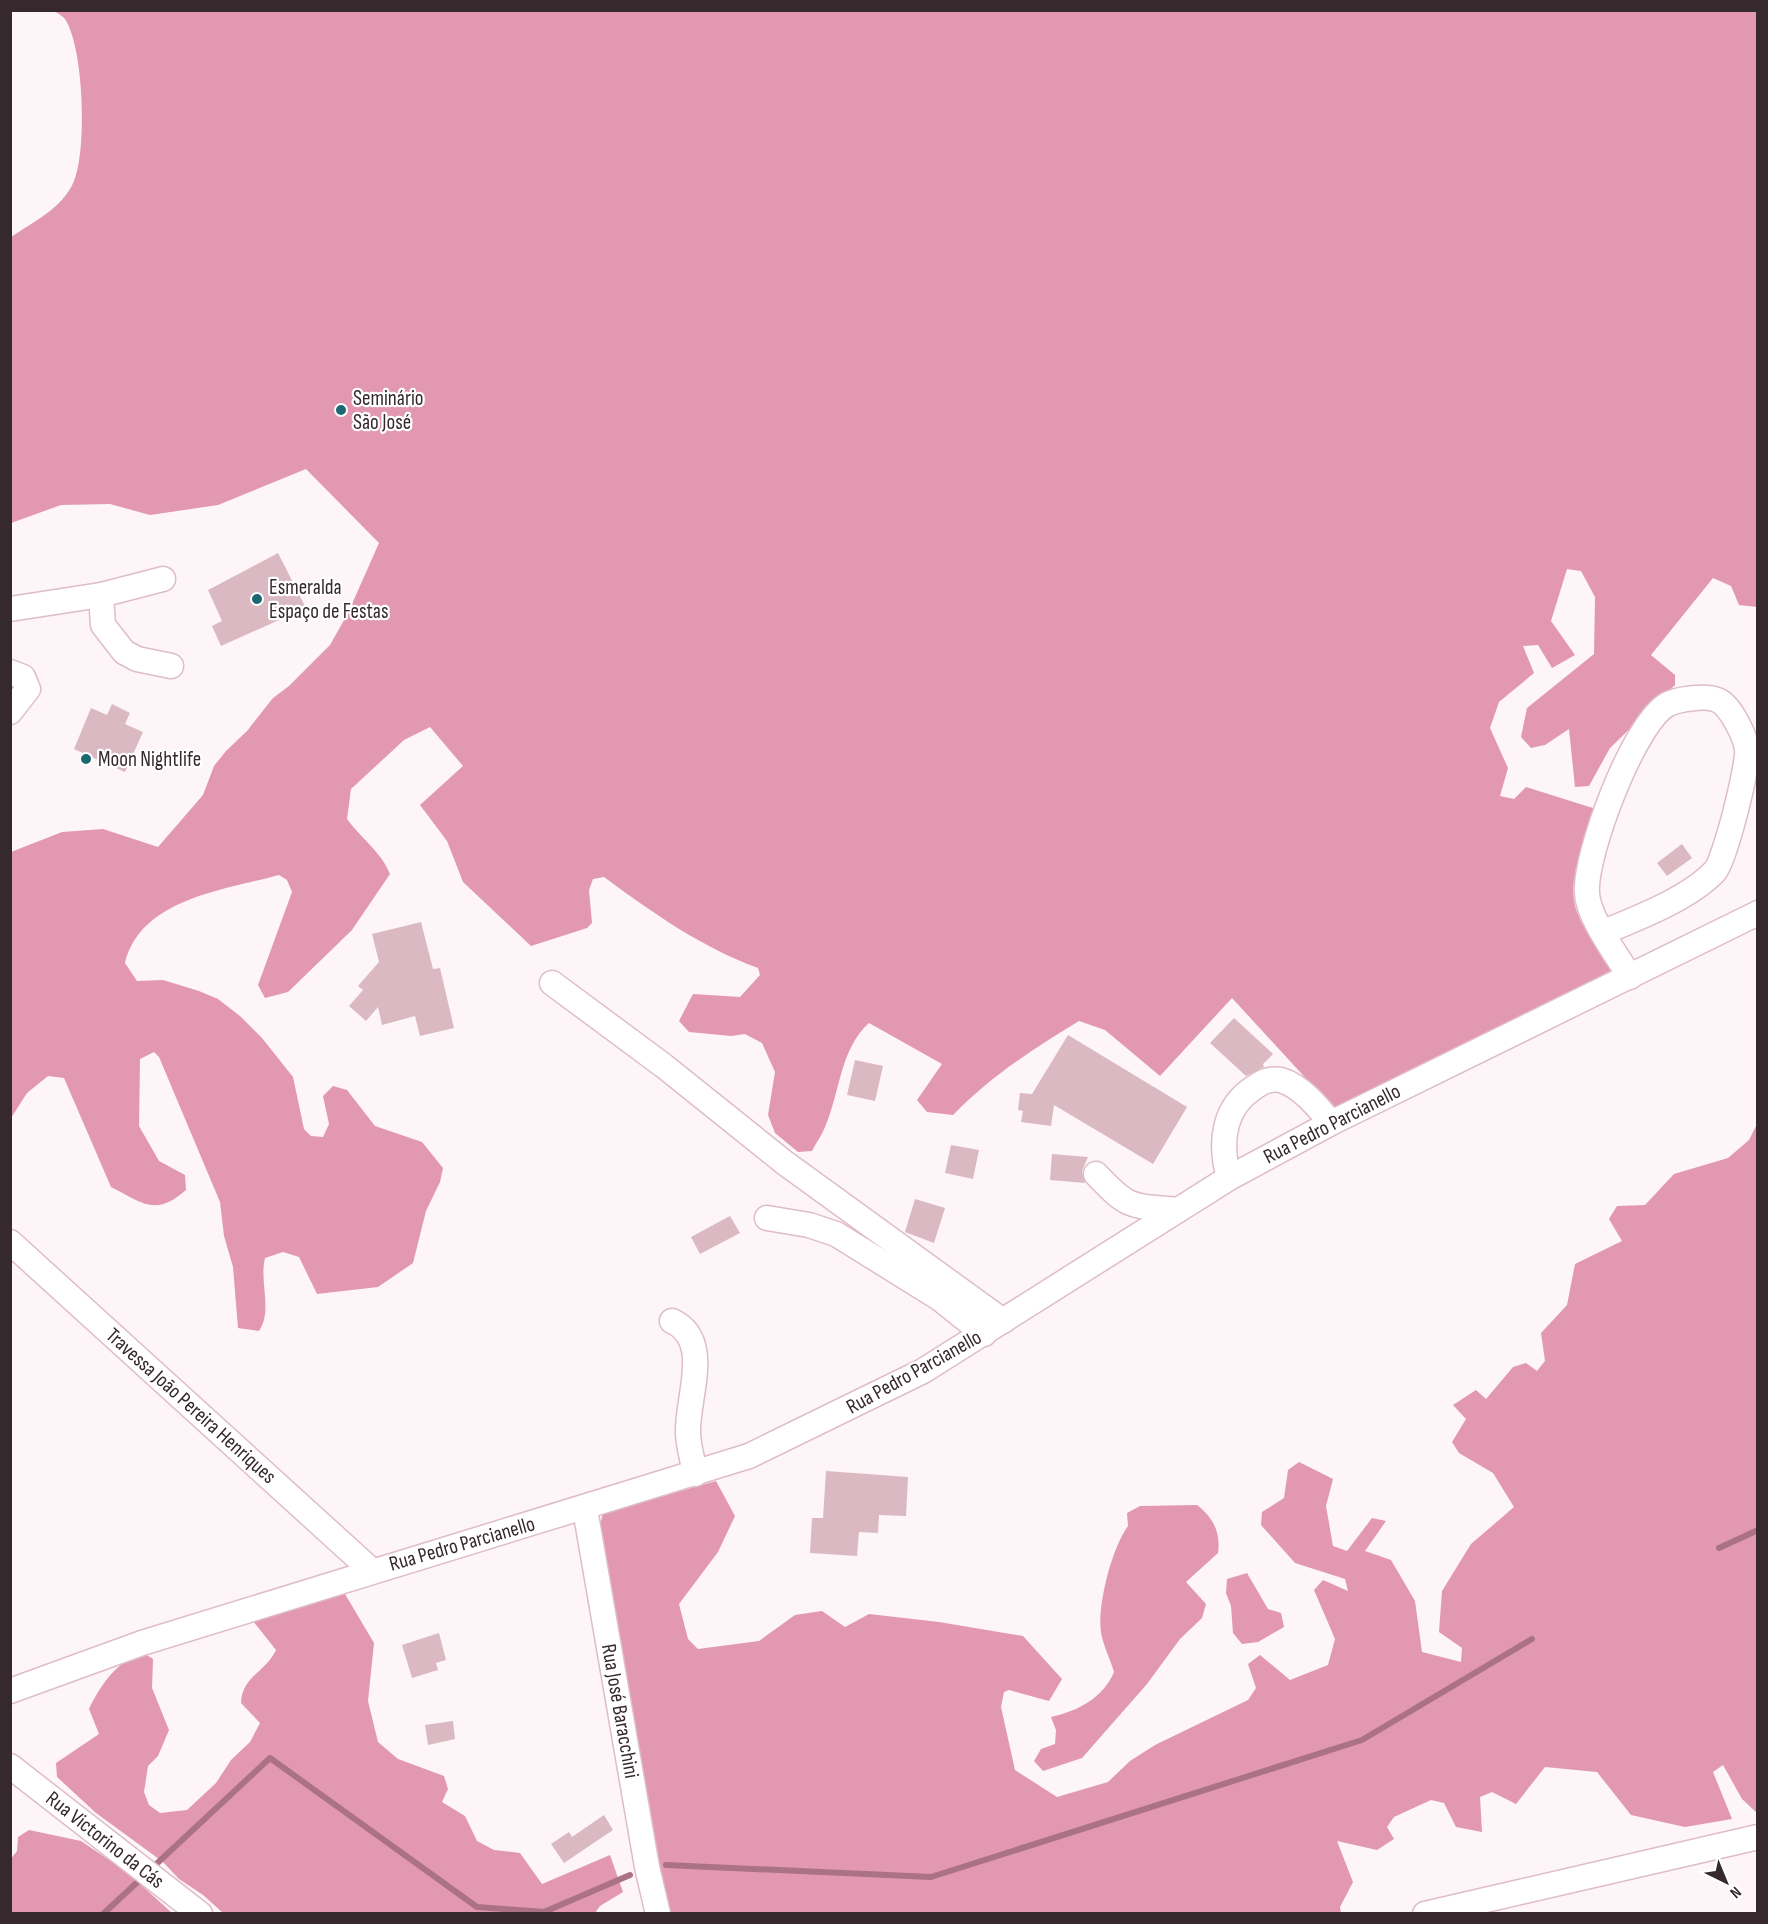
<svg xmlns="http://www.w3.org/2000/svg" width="1768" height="1924" viewBox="0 0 1768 1924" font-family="'Sofia Sans Condensed',sans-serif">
  <rect width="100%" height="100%" fill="#fdf5f7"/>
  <g fill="#e298b0">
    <path d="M 54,11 L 1757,11 L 1757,607 L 1739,605 L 1731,586 L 1713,578 L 1651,655 L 1675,675 L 1675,685 L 1610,748 L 1589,786 L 1575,787 L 1569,729 L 1545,745 L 1531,748 L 1521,737 L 1527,708 L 1594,654 L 1595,597 L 1581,571 L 1567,569 L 1551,621 L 1575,655 L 1552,668 L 1538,645 L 1523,646 L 1534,673 L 1499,702 L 1490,728 L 1508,768 L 1500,796 L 1514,799 L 1526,787 L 1596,809 C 1586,839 1565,880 1577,912 C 1585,933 1602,953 1614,972 L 1334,1109 L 1232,998 L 1160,1076 L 1105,1030 L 1079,1021 C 1033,1049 991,1076 953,1115 L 927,1112 L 917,1100 L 942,1064 L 869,1023 C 840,1049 840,1093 825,1127 C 822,1135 816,1143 812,1151 L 798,1152 L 775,1133 L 768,1115 L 775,1072 L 762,1043 L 745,1034 L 731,1036 L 689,1032 L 679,1021 L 693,994 L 740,997 L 760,975 L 758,968 C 701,947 653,913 604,877 L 593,879 L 589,890 L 592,923 L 587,928 L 531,946 L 463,882 L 447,841 L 420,805 L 463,766 L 430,727 L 404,740 L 351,789 L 347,819 C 361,838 382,853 390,874 L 352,930 L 288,992 L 265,998 L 258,985 L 292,892 L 287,880 L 279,875 C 226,890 141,898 125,963 L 137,981 L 163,980 L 199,991 L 218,999 L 240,1016 L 262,1038 L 293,1077 L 304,1129 L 311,1136 L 323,1137 L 329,1124 L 323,1096 L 333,1086 L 347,1090 L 375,1126 L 422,1142 L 443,1168 L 440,1182 L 426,1211 L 413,1263 L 378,1287 L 317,1294 L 299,1257 L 283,1252 L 265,1258 C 259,1282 273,1311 259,1331 L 238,1328 L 233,1267 L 224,1236 L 220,1202 L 159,1057 L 154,1052 L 140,1059 L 139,1126 L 159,1161 L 185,1175 L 186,1190 C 155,1217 143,1203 111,1187 L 64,1078 L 48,1076 L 27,1093 L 11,1118 L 11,852 L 62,832 L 103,829 L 158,847 L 203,795 L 214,766 L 226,751 L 247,731 L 273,698 L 289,686 L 330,645 L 348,613 L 379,543 L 306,469 L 218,505 L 150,515 L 110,504 L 61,505 L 11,523 L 11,237 C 33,222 63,208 74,181 C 87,149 84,48 65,19 C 63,16 57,13 54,11 Z"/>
    <path d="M 1757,1124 L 1757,1813 L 1742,1799 L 1723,1765 L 1713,1772 L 1732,1819 L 1685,1827 L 1631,1815 L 1597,1772 L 1545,1767 L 1516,1804 L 1492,1792 L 1480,1797 L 1482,1832 L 1456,1827 L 1444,1803 L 1431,1800 L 1394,1817 L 1387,1827 L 1394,1839 L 1377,1850 L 1337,1841 L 1353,1882 L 1340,1907 L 1341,1913 L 667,1913 L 633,1712 L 598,1533 L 603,1513 L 716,1481 L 735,1516 L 718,1552 L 679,1604 L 688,1639 L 698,1649 L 759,1641 L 795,1615 L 822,1611 L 845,1627 L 869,1614 L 939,1622 L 1023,1636 L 1062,1679 L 1049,1701 L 1009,1690 L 1004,1692 L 1001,1707 L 1015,1770 L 1057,1797 L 1108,1782 L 1130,1761 L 1155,1745 L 1248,1700 L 1256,1688 L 1248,1664 L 1260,1655 L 1290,1680 L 1328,1665 L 1335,1639 L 1314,1590 L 1323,1580 L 1348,1591 L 1345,1579 L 1295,1563 L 1261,1525 L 1262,1512 L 1284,1498 L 1288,1470 L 1299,1462 L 1333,1479 L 1326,1506 L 1333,1546 L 1347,1551 L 1372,1518 L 1386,1521 L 1365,1551 L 1391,1560 L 1415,1601 L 1422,1652 L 1461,1662 L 1462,1648 L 1439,1632 L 1442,1591 L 1471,1544 L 1514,1507 L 1493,1473 L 1459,1453 L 1452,1442 L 1466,1419 L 1453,1405 L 1476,1390 L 1486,1399 L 1513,1367 L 1526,1363 L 1537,1371 L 1545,1361 L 1541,1333 L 1567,1305 L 1575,1264 L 1622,1241 L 1609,1219 L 1617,1206 L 1645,1205 L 1674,1174 L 1728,1158 L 1749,1140 Z"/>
    <path d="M 1197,1505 C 1213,1517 1221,1533 1218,1553 L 1186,1582 L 1206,1604 L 1202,1618 L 1180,1639 L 1147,1684 L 1082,1758 L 1043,1771 L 1034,1761 L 1041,1749 L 1055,1744 L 1056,1730 L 1051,1717 C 1078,1711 1103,1698 1114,1672 C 1110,1659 1103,1645 1101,1632 C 1097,1605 1112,1548 1128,1526 L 1127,1513 L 1140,1506 Z"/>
    <path d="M 1247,1573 L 1268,1609 L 1281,1613 L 1284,1627 L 1258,1642 L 1242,1644 L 1233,1633 L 1231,1606 L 1226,1593 L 1227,1579 Z"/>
    <path d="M 345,1594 L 374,1643 L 368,1701 L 378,1742 L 398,1759 L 444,1776 L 448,1789 L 442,1802 L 465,1816 L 477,1841 L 494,1850 L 520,1853 L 542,1884 L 610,1855 L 623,1892 L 600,1906 L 595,1913 L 223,1913 L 203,1895 L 179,1879 L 163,1862 L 96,1813 L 57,1777 L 56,1763 L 99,1734 L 89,1709 C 101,1684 116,1663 142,1652 L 153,1659 L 152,1688 L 169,1730 L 158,1756 L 148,1766 L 144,1792 L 149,1805 L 160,1813 L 187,1810 L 216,1783 L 231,1760 L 250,1742 L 260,1723 L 241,1703 C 242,1676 266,1672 276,1650 L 249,1616 L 277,1604 Z"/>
    <path d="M 29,1830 L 81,1841 L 127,1872 L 172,1913 L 11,1913 L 10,1860 L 17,1851 L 18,1837 Z"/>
  </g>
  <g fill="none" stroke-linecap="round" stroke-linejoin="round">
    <g stroke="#aa7284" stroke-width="6">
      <path d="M 1719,1548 L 1758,1530"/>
      <path d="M 666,1865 L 931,1877 L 1362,1740 L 1532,1639"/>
      <path d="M 151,1869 L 270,1758 L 477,1907 L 544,1912 L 630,1875"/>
      <path d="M 103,1914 L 144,1876"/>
    </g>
  </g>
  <g fill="#dbb9c3">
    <path d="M 278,553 L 306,608 L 221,646 L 212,626 L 222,621 L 208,590 Z"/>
    <path d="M 112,704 L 130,713 L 125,724 L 143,732 L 125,772 L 74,749 L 91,708 L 107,715 Z"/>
    <path d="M 1682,844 L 1692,858 L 1667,876 L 1657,863 Z"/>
    <path d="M 421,922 L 433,969 L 440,968 L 454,1028 L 420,1036 L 415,1016 L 382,1025 L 378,1007 L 366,1021 L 349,1006 L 363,990 L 358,986 L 379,962 L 372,934 Z"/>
    <path d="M 1234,1018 L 1273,1054 L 1263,1064 L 1264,1067 L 1246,1076 L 1210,1043 Z"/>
    <path d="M 1068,1035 L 1187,1107 L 1153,1164 L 1054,1105 L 1051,1126 L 1021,1122 L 1023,1111 L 1018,1110 L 1020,1093 L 1032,1094 Z"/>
    <path d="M 855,1060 L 883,1066 L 875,1101 L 847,1095 Z"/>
    <path d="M 951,1145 L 979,1150 L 973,1179 L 945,1173 Z"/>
    <path d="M 1052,1154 L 1088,1157 L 1082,1171 L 1085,1183 L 1050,1180 Z"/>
    <path d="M 915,1199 L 945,1208 L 934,1243 L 905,1232 Z"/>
    <path d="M 730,1216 L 740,1233 L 700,1254 L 691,1237 Z"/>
    <path d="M 826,1471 L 908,1477 L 906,1516 L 879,1515 L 878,1533 L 859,1532 L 857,1556 L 810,1553 L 812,1518 L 823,1518 Z"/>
    <path d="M 439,1633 L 446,1660 L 436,1663 L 438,1670 L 412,1678 L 402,1645 Z"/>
    <path d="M 453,1721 L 455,1739 L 428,1745 L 425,1725 Z"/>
    <path d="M 604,1815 L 613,1830 L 564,1863 L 551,1844 L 569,1832 L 572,1837 Z"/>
  </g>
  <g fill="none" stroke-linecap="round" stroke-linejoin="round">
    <g stroke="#dfbdc7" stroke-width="27">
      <g id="minor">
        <path d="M 101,595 L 103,625 L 124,652 L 137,659 L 171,666"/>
        <path d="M 10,609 L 101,595 L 163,579"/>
        <path d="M 10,672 L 23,677 L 28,689 L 10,712"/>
        <path d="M 1604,932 C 1638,918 1690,898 1715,871 C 1725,860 1749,764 1747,749 C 1745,736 1730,704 1717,700 C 1706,695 1679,699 1668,704 C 1634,722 1584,856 1587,893 C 1588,918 1617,955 1630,977"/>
        <path d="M 552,983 L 664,1066 L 785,1163 L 1003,1321"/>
        <path d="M 1096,1174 C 1130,1210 1130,1205 1178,1210"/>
        <path d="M 1229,1178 C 1219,1143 1223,1107 1255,1087 C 1263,1081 1271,1078 1281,1080 C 1301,1086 1319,1108 1331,1123"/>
        <path d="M 767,1218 L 809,1225 L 836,1234 L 939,1298 L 984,1334"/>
        <path d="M 10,1242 L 371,1570"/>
        <path d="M 672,1321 C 713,1340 687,1397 688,1432 C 688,1446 693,1460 695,1474"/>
        <path d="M 585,1509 L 647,1867 L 658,1914"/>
        <path d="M 10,1691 L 142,1643 L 749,1456 L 923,1371 L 1229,1178 L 1331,1123 L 1758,913"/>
        <path d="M 10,1766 L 200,1914"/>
        <path d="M 1425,1914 L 1758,1837"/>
      </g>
    </g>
    <use href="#minor" stroke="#fff" stroke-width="24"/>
  </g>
  <g fill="#1c6771" stroke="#fff" stroke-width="2">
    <circle cx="341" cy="410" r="6"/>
    <circle cx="257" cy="599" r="6"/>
    <circle cx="86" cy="759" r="6"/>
  </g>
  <g text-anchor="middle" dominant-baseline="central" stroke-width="4.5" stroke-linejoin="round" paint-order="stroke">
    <g font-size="21" fill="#36292d" stroke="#fff" text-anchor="start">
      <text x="353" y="398">Seminário<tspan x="353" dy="24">São José</tspan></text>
      <text x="269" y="587">Esmeralda<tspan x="269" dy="24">Espaço de Festas</tspan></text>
      <text x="98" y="759">Moon Nightlife</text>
    </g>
    <g font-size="21" fill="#36292d" stroke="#fff">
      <text transform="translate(1332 1124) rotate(-27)">Rua Pedro Parcianello</text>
      <text transform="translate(914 1372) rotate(-29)">Rua Pedro Parcianello</text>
      <text transform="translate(191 1406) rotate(42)">Travessa João Pereira Henriques</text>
      <text transform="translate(462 1544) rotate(-16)">Rua Pedro Parcianello</text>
      <text transform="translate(620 1711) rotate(80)">Rua José Baracchini</text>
      <text transform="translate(105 1840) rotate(38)">Rua Victorino da Cás</text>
    </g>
  </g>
  <rect width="1768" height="1924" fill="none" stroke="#36292d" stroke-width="24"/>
  <g transform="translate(1726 1882) rotate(137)" stroke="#ffffff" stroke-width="4.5" paint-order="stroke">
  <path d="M0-4.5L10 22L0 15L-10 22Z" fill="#36292d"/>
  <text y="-9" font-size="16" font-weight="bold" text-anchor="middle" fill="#36292d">N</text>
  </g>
</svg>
